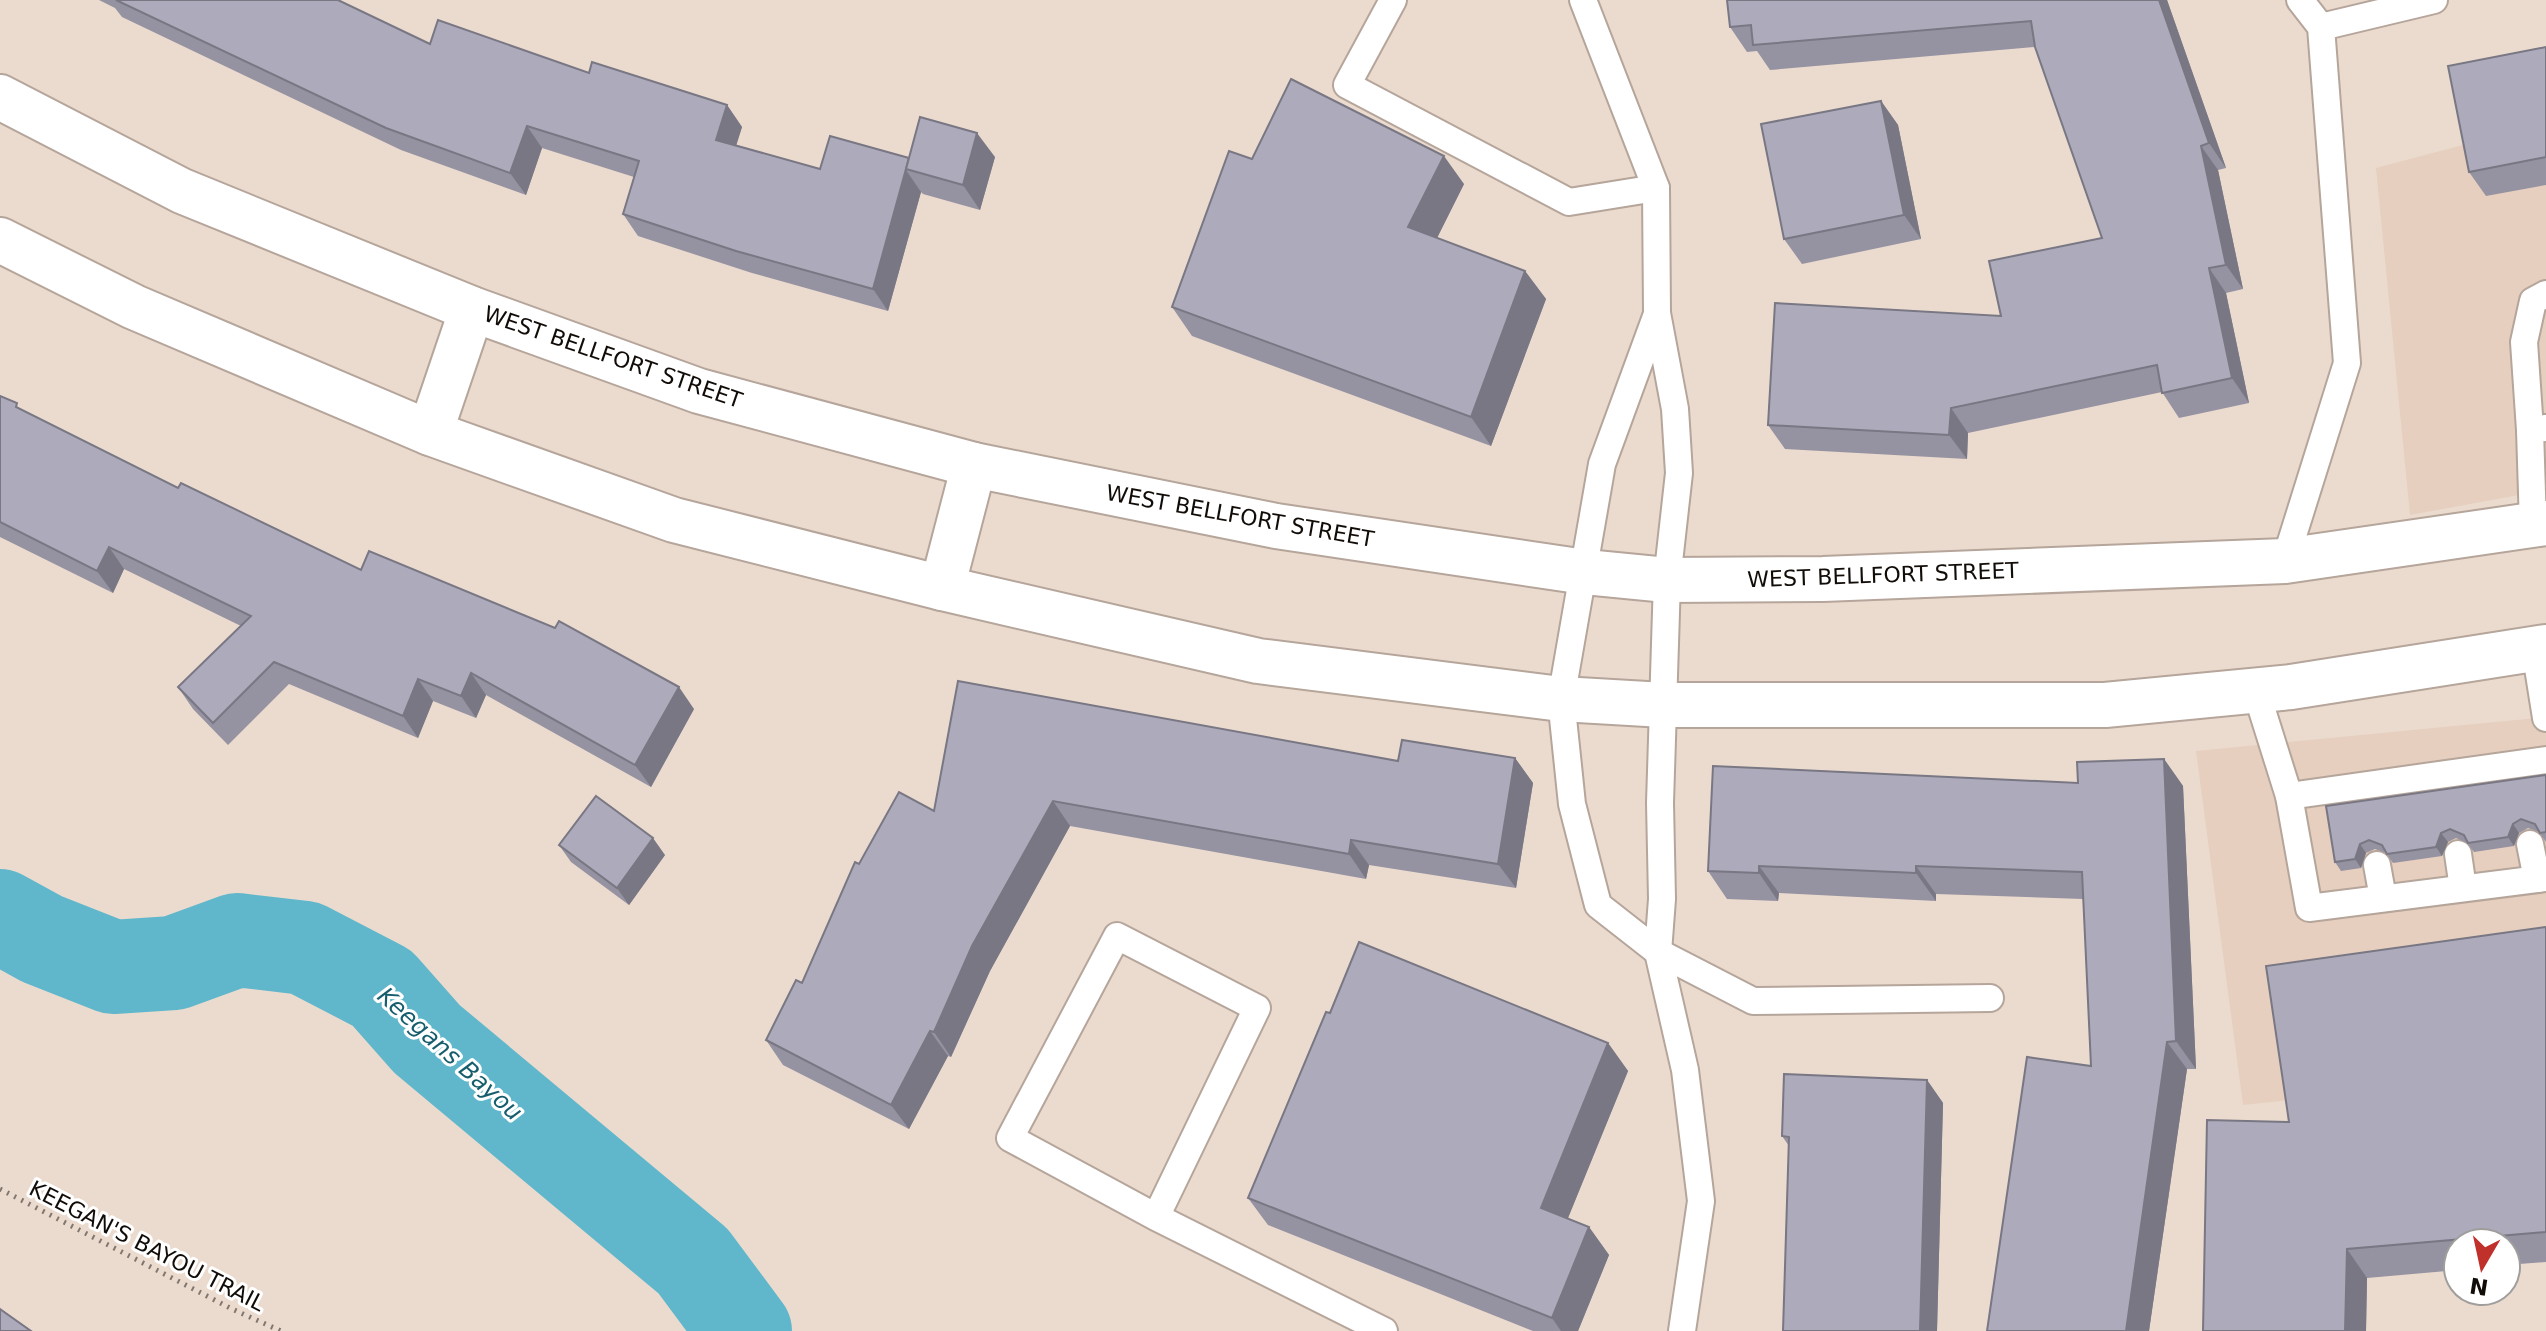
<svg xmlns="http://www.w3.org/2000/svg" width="2546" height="1331" viewBox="0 0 2546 1331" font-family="'DejaVu Sans',sans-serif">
  <rect width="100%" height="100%" fill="#ebdbcf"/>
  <g fill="#e6cfbe">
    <path d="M 2546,123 L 2546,490 L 2410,515 L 2376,168 Z"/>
    <path d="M 2546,717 L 2546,1073 L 2243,1105 L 2196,751 Z"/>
  </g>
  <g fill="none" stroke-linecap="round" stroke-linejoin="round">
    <path stroke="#60b7cb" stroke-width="94" d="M 0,916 L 42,939 L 113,967 L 174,963 L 237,940 L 305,948 L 382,988 L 427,1039 L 693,1261 L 745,1331"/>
    <g stroke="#b5a59a" stroke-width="30">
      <g id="lane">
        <path d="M 1393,0 L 1347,85 L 1569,202 L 1656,188"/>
        <path d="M 1583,0 L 1656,188 L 1657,313 L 1675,409 L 1679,473 L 1667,580 L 1660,803 L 1662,899 L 1658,952 L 1685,1070 L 1701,1201 L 1682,1331"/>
        <path d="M 2321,27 L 2434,0"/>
        <path d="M 1657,314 L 1602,464 L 1561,699 L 1572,804 L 1598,905 L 1658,952 L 1753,1001 L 1990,998"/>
        <path d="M 2530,430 L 2524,342 L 2533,301 L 2546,294"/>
        <path d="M 2533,525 L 2530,430 L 2546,428"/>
        <path d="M 2285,561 L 2347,363 L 2321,27 L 2300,0"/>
        <path d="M 2535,649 L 2546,718"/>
        <path d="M 2256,691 L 2289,796 L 2546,760"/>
        <path d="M 2289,796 L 2309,908 L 2546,878"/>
        <path d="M 2530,844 L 2537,879"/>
        <path d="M 2458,854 L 2463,888"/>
        <path d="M 2377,865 L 2383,898"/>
        <path d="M 1156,1217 L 1257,1008 L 1117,936 L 1010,1138 L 1156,1217 L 1384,1331"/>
      </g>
    </g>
    <g stroke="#b5a59a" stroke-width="48">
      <g id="secondary">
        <path d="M 0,97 L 182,191 L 472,309 L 699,391 L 974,465 L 1276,526 L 1585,572 L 1667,580 L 1823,579 L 2285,561 L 2546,523"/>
        <path d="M 0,240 L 134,307 L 430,433 L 674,520 L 942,588 L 1258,661 L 1561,699 L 1664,705 L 2105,705 L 2291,687 L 2546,647"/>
        <path d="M 430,433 L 472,309"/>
        <path d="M 942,588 L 974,465"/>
      </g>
    </g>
    <path stroke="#81776f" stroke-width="5" stroke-dasharray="2 6" stroke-linecap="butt" d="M 0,1189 L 232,1309 L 281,1331"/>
    <use href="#lane" stroke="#fff" stroke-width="26"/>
    <use href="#secondary" stroke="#fff" stroke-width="44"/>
  </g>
  <g fill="#9592a1">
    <path d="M 99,0 L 338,0 L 430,44 L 589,73 L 727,105 L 742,127 L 736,145 L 820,169 L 909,158 L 995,157 L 980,210 L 923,194 L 921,192 L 888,311 L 752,273 L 638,236 L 623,214 L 634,177 L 542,148 L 526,195 L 401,150 L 122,17 L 115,8 Z"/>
    <path d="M 1727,0 L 2167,0 L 2226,168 L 2218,170 L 2243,289 L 2226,293 L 2249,403 L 2179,418 L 2162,392 L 1968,433 L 1967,459 L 1785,449 L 1768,425 L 2001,316 L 2102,238 L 2035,47 L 1770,70 L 1757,51 L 1747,52 L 1730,27 Z"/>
    <path d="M 2546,47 L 2546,185 L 2486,196 L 2469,172 Z"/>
    <path d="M 1881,101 L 1898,125 L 1921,239 L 1802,264 L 1784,239 Z"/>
    <path d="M 1252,159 L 1464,184 L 1437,238 L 1525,271 L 1546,299 L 1491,446 L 1192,336 L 1172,307 Z"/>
    <path d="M 0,396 L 22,410 L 178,488 L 361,570 L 694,709 L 651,787 L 486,695 L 476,718 L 433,701 L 418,738 L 289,684 L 228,745 L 193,709 L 178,687 L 241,626 L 124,569 L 113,593 L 0,537 Z"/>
    <path d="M 1515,758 L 1533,783 L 1516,888 L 1369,865 L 1366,879 L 1070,826 L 990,971 L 951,1057 L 948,1056 L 909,1129 L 783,1065 L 766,1040 L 802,983 L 859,864 L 934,811 L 1398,761 Z"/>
    <path d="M 2164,759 L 2183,786 L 2196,1069 L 2187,1069 L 2149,1331 L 1987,1331 L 2091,1066 L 2083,899 L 1936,894 L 1936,901 L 1779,893 L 1778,901 L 1727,899 L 1708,871 L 2078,783 Z"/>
    <path d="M 2546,775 L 2546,842 L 2539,832 L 2528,828 L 2519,833 L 2514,846 L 2474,852 L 2467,843 L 2456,838 L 2448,842 L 2442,856 L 2393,863 L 2386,853 L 2375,849 L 2366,853 L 2361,868 L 2341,871 L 2335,862 L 2326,806 Z"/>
    <path d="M 559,845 L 665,855 L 629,905 L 571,862 Z"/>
    <path d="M 2546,927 L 2546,1262 L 2506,1265 L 2506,1243 L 2458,1243 L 2458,1270 L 2367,1278 L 2366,1331 L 2289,1122 Z"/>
    <path d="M 1330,1013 L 1608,1043 L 1628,1071 L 1568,1218 L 1589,1227 L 1609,1255 L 1578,1331 L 1533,1331 L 1268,1225 L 1248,1198 Z"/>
    <path d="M 1927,1080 L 1943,1103 L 1937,1331 L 1783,1331 L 1789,1146 L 1782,1136 Z"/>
  </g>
  <g fill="#797783">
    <path d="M 2159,0 L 2167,0 L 2226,168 L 2209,143 Z"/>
    <path d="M 1881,101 L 1898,125 L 1921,239 L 1904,215 Z"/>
    <path d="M 727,105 L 742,127 L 731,162 L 716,140 Z"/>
    <path d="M 527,126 L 542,148 L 526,195 L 510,173 Z"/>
    <path d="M 977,133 L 995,157 L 980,210 L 963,185 Z"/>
    <path d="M 2201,146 L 2218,170 L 2243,289 L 2226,265 Z"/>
    <path d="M 1444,156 L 1464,184 L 1428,256 L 1408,227 Z"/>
    <path d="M 906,170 L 921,192 L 888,311 L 873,289 Z"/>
    <path d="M 2209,268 L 2226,293 L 2249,403 L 2232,378 Z"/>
    <path d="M 1525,271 L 1546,299 L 1491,446 L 1471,417 Z"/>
    <path d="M 1951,408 L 1968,433 L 1967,459 L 1949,435 Z"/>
    <path d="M 109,547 L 124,569 L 113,593 L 97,571 Z"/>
    <path d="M 471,673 L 486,695 L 476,718 L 461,696 Z"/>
    <path d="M 418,679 L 433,701 L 418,738 L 403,716 Z"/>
    <path d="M 679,687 L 694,709 L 651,787 L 635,765 Z"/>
    <path d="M 1515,758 L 1533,783 L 1516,888 L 1498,864 Z"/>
    <path d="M 2164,759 L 2183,786 L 2196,1069 L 2176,1041 Z"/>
    <path d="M 1053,801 L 1070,826 L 990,971 L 951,1057 L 934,1032 L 972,946 Z"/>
    <path d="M 2513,824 L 2519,833 L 2514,846 L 2508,837 Z"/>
    <path d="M 2441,833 L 2448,842 L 2442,856 L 2436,847 Z"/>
    <path d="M 653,838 L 665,855 L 629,905 L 617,888 Z"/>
    <path d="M 1351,840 L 1369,865 L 1366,879 L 1349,854 Z"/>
    <path d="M 2360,844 L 2366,853 L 2361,868 L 2355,859 Z"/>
    <path d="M 1759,866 L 1779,893 L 1778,901 L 1759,873 Z"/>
    <path d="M 1916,866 L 1936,894 L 1936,901 L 1916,873 Z"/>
    <path d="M 930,1031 L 948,1056 L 909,1129 L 891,1105 Z"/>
    <path d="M 2167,1042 L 2187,1069 L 2149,1331 L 2126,1331 Z"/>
    <path d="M 1608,1043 L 1628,1071 L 1561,1235 L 1541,1208 Z"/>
    <path d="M 1927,1080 L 1943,1103 L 1937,1331 L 1920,1331 Z"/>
    <path d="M 1589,1227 L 1609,1255 L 1578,1331 L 1561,1331 L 1552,1318 Z"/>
    <path d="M 2347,1249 L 2367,1278 L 2366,1331 L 2345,1331 Z"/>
  </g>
  <g fill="#adaabb" stroke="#797783" stroke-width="2">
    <path d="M 116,0 L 338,0 L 430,44 L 438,20 L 589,73 L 592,62 L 727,105 L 716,140 L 820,169 L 830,136 L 909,158 L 873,289 L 736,251 L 623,214 L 639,161 L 527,126 L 510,173 L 386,128 Z"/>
    <path d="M 1727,0 L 2159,0 L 2209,143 L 2201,146 L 2226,265 L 2209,268 L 2232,378 L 2162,393 L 2157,365 L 1951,408 L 1949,435 L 1768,425 L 1775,303 L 2001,316 L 1989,261 L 2102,238 L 2035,47 L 2031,21 L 1753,45 L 1751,25 L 1730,27 Z"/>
    <path d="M 2546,47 L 2546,157 L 2469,172 L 2448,66 Z"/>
    <path d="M 1291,79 L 1444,156 L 1408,227 L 1525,271 L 1471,417 L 1172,307 L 1229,151 L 1252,159 Z"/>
    <path d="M 1881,101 L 1904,215 L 1784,239 L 1761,124 Z"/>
    <path d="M 920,117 L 977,133 L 963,185 L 906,169 Z"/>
    <path d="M 0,396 L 17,403 L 16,407 L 178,488 L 181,483 L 361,570 L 369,551 L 555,628 L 559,621 L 679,687 L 635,765 L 471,673 L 461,696 L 418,679 L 403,716 L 274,662 L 213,723 L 178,687 L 251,616 L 109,547 L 97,571 L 0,522 Z"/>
    <path d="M 958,681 L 1398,761 L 1402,740 L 1515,758 L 1498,864 L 1351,840 L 1349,854 L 1053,801 L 972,946 L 934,1032 L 930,1031 L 891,1105 L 766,1040 L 796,980 L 802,983 L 855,862 L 859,864 L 899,792 L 934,811 Z"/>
    <path d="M 2164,759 L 2176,1041 L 2167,1042 L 2126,1331 L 1987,1331 L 2027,1057 L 2091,1066 L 2082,872 L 1916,866 L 1916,873 L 1759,866 L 1759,873 L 1708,871 L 1713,766 L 2078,783 L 2077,762 Z"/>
    <path d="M 2546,775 L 2546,832 L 2540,833 L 2535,824 L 2521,819 L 2513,824 L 2508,837 L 2468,843 L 2464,835 L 2450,829 L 2441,833 L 2436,847 L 2387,854 L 2382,845 L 2369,840 L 2360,844 L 2355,859 L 2335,862 L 2326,806 Z"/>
    <path d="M 596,796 L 653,838 L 617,888 L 559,845 Z"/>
    <path d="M 2546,927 L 2546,1232 L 2347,1249 L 2345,1331 L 2203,1331 L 2207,1120 L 2289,1122 L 2266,966 Z"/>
    <path d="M 1359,942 L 1608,1043 L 1541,1208 L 1589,1227 L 1552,1318 L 1248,1198 L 1326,1012 L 1330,1013 Z"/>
    <path d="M 1784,1074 L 1927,1080 L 1920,1331 L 1783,1331 L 1789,1137 L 1782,1136 Z"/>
    <path d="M 0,1309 L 31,1331 L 0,1331 Z"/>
  </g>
  <g text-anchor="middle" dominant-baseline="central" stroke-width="6" stroke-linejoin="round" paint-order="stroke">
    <g font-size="22" fill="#110c08" stroke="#fff">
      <text transform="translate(613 357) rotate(19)">WEST BELLFORT STREET</text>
      <text transform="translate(1240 516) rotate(10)">WEST BELLFORT STREET</text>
      <text transform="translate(1883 575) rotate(-2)">WEST BELLFORT STREET</text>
      <text transform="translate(147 1246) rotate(27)">KEEGAN'S BAYOU TRAIL</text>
    </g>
    <g font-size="24" font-style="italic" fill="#165e6d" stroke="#fff">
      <text transform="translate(450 1054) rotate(42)">Keegans Bayou</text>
    </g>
  </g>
  <g transform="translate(2482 1267) rotate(189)"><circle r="38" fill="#ffffff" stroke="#a09e9c" stroke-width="2"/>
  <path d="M0-6L14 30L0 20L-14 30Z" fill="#bf312a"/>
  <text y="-12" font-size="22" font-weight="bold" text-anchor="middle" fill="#110c08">N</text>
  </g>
</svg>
